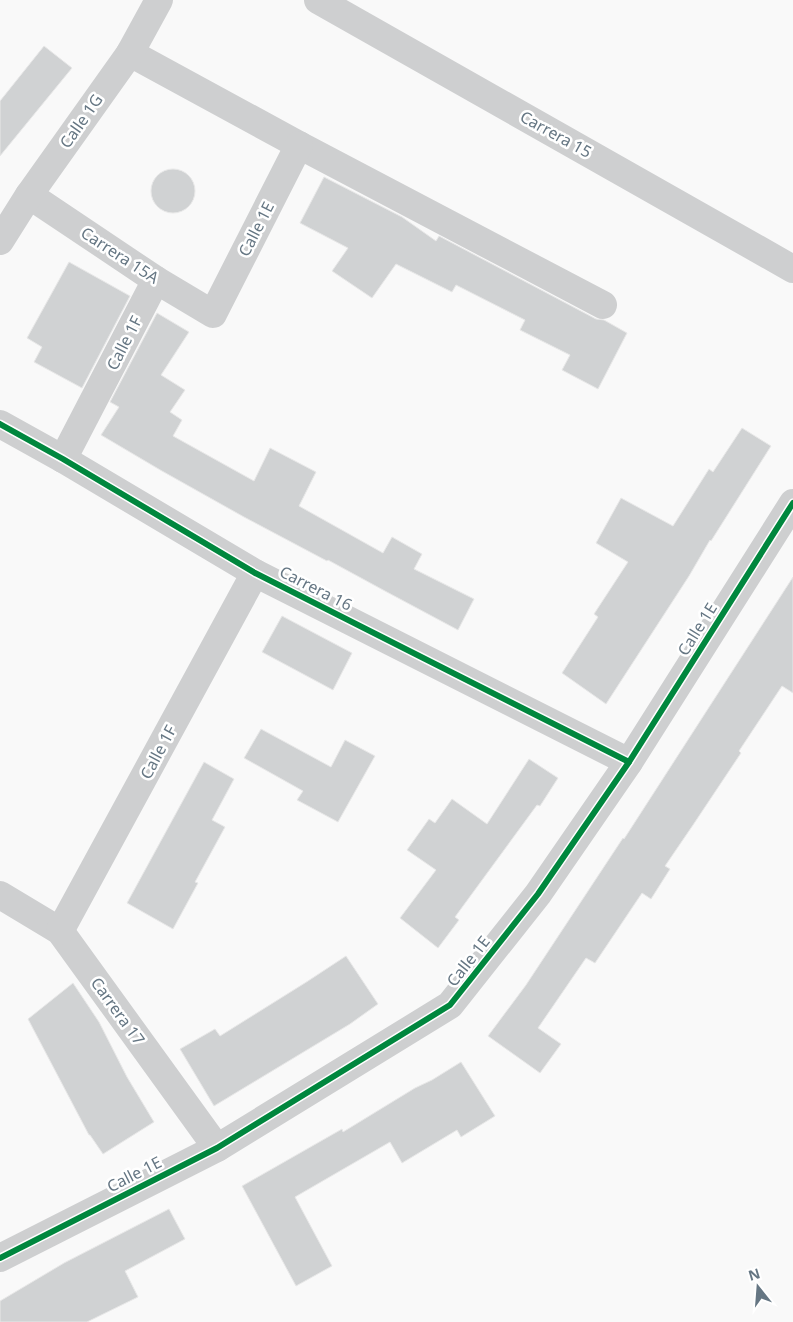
<svg xmlns="http://www.w3.org/2000/svg" width="793" height="1322" viewBox="0 0 793 1322" font-family="'Noto Sans',sans-serif">
  <rect width="100%" height="100%" fill="#f9f9f9"/>
  <g fill="#d0d2d3" stroke="#e8e8e8">
    <path d="M 44,46 L 72,68 L 0,156 L 0,101 Z"/>
    <circle cx="173" cy="191" r="22"/>
    <path d="M 324,177 L 402,217 L 436,241 L 439,236 L 596,319 L 604,320 L 627,333 L 598,389 L 562,370 L 570,355 L 520,330 L 525,320 L 456,285 L 452,292 L 396,264 L 372,298 L 332,271 L 348,248 L 300,223 Z"/>
    <path d="M 69,262 L 130,296 L 82,388 L 34,362 L 42,347 L 27,338 Z"/>
    <path d="M 157,313 L 189,332 L 161,375 L 185,390 L 170,412 L 182,420 L 173,436 L 254,481 L 270,448 L 316,472 L 299,506 L 383,553 L 392,537 L 422,554 L 414,569 L 474,599 L 458,630 L 385,591 L 328,560 L 327,561 L 244,517 L 162,471 L 101,435 L 119,407 L 110,402 Z"/>
    <path d="M 742,428 L 771,446 L 711,541 L 710,540 L 689,576 L 606,704 L 562,673 L 598,617 L 594,614 L 628,562 L 596,543 L 621,498 L 673,526 L 709,469 L 713,472 Z"/>
    <path d="M 793,577 L 793,693 L 782,686 L 739,751 L 741,753 L 693,825 L 665,866 L 670,869 L 651,899 L 642,893 L 595,963 L 586,958 L 538,1028 L 561,1044 L 540,1073 L 488,1036 L 526,985 L 623,838 L 624,839 Z"/>
    <path d="M 282,616 L 352,653 L 333,690 L 262,652 Z"/>
    <path d="M 261,729 L 331,767 L 345,740 L 375,756 L 338,822 L 297,800 L 303,791 L 244,758 Z"/>
    <path d="M 529,759 L 558,778 L 540,806 L 537,805 L 455,917 L 459,920 L 438,948 L 400,918 L 436,870 L 407,850 L 429,819 L 435,823 L 452,799 L 487,824 Z"/>
    <path d="M 204,762 L 234,779 L 212,820 L 225,827 L 195,882 L 198,883 L 173,929 L 127,903 Z"/>
    <path d="M 346,956 L 378,1004 L 350,1024 L 214,1106 L 180,1049 L 215,1029 L 220,1036 L 308,981 Z"/>
    <path d="M 73,983 L 99,1022 L 127,1077 L 154,1122 L 103,1154 L 90,1135 L 89,1135 L 28,1019 Z"/>
    <path d="M 461,1062 L 495,1116 L 461,1137 L 457,1130 L 402,1163 L 390,1142 L 295,1197 L 332,1266 L 296,1286 L 242,1186 L 342,1129 L 343,1132 L 415,1088 L 432,1080 Z"/>
    <path d="M 169,1209 L 185,1239 L 125,1271 L 138,1297 L 87,1322 L 0,1322 L 0,1301 L 64,1263 Z"/>
  </g>
  <g fill="none" stroke-linecap="round" stroke-linejoin="round">
    <g stroke="#cecfd0" stroke-width="28">
      <path d="M 318,0 L 793,269"/>
      <path d="M 130,53 L 299,145 L 603,305"/>
      <path d="M 29,195 L 156,280 L 213,314 L 299,145"/>
      <path d="M 0,241 L 29,195 L 130,53 L 159,0"/>
      <path d="M 0,424 L 63,459 L 255,573 L 629,762"/>
      <path d="M 63,459 L 156,280"/>
      <path d="M 0,895 L 60,931 L 217,1148"/>
      <path d="M 60,931 L 255,573"/>
      <path d="M 0,1258 L 217,1148 L 450,1005 L 538,894 L 629,762 L 793,503"/>
    </g>
    <g stroke="#fff" stroke-width="9">
      <g id="cycleway">
        <path d="M 0,424 L 63,459 L 255,573 L 629,762"/>
        <path d="M 0,1258 L 217,1148 L 450,1005 L 538,894 L 629,762 L 793,503"/>
      </g>
    </g>
    <use href="#cycleway" stroke="#00873e" stroke-width="6"/>
  </g>
  <g text-anchor="middle" dominant-baseline="central" stroke-width="5" stroke-linejoin="round" paint-order="stroke">
    <g font-size="16" fill="#657683" stroke="#fff">
      <text transform="translate(81 121) rotate(-55)">Calle 1G</text>
      <text transform="translate(556 134) rotate(29)">Carrera 15</text>
      <text transform="translate(256 229) rotate(-63)">Calle 1E</text>
      <text transform="translate(120 255) rotate(33)">Carrera 15A</text>
      <text transform="translate(124 343) rotate(-63)">Calle 1F</text>
      <text transform="translate(316 588) rotate(27)">Carrera 16</text>
      <text transform="translate(697 629) rotate(-58)">Calle 1E</text>
      <text transform="translate(158 752) rotate(-62)">Calle 1F</text>
      <text transform="translate(468 961) rotate(-52)">Calle 1E</text>
      <text transform="translate(118 1011) rotate(54)">Carrera 17</text>
      <text transform="translate(134 1174) rotate(-27)">Calle 1E</text>
    </g>
  </g>
  <g transform="translate(758 1287) rotate(343)" stroke="#ffffff" stroke-width="4" paint-order="stroke">
  <path d="M0-4L9 19L0 12L-9 19Z" fill="#657683"/>
  <text y="-8" font-size="14" font-weight="bold" text-anchor="middle" fill="#657683">N</text>
  </g>
</svg>
